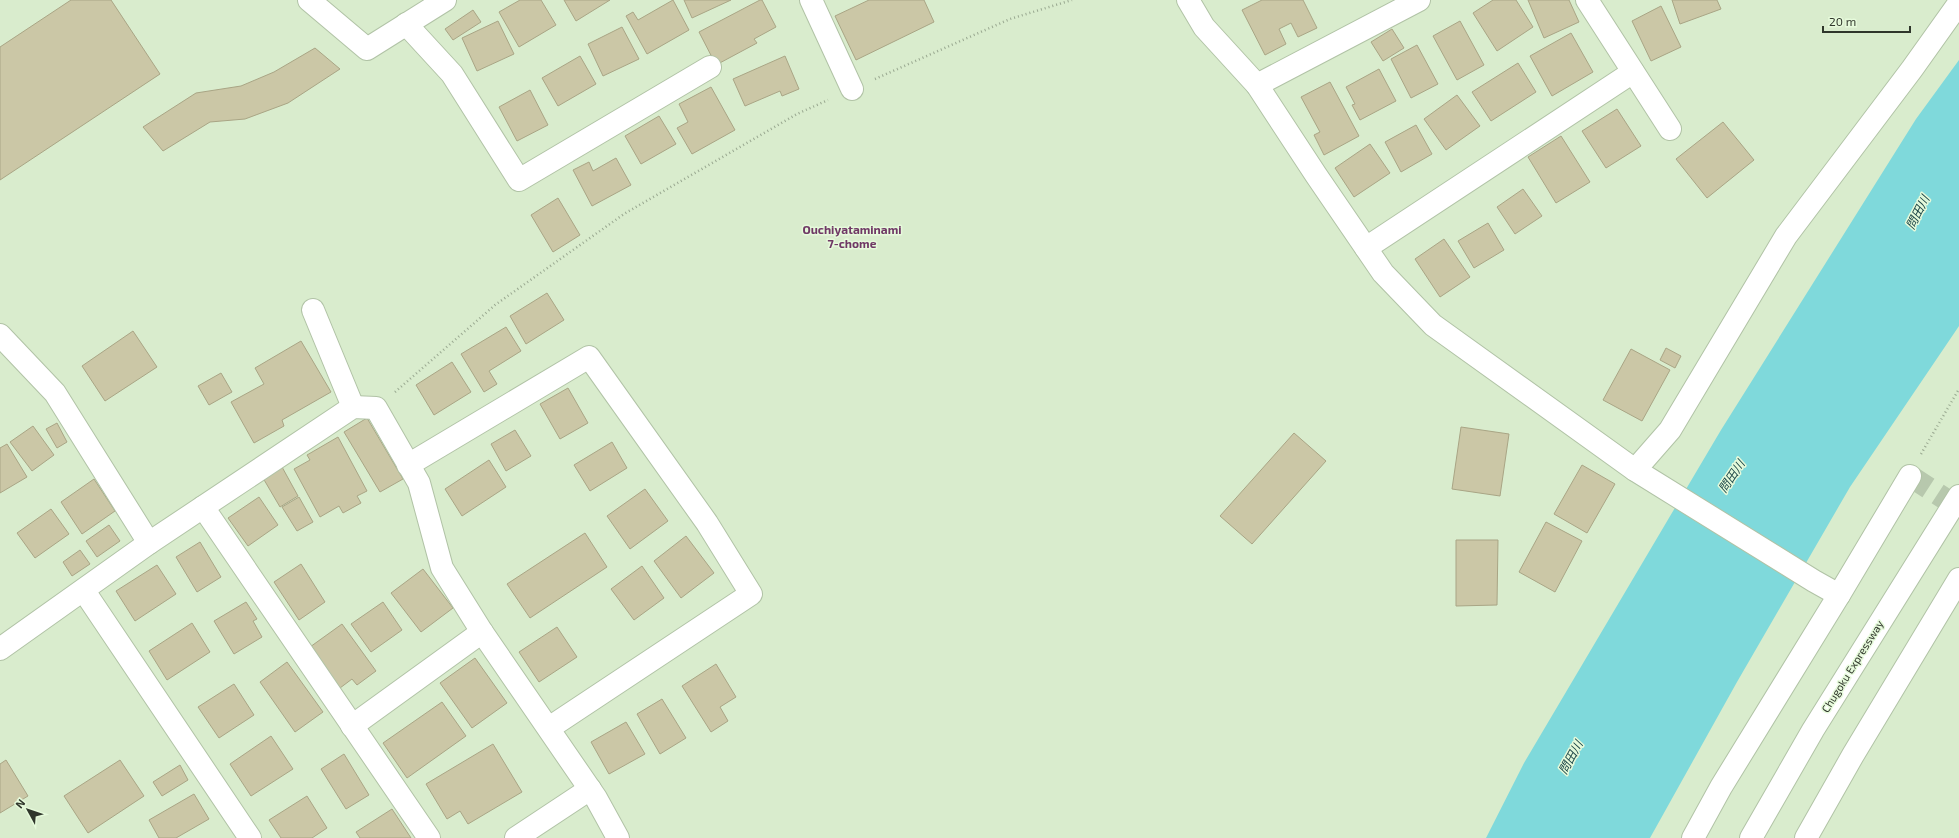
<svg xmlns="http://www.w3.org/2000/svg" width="1959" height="838" viewBox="0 0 1959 838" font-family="'Exo 2','Noto Sans JP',sans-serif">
  <rect width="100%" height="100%" fill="#d9eccd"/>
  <path fill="#7fd9db" d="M 1959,60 L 1959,326 L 1850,487 L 1737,682 L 1650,838 L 1486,838 L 1524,763 L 1721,430 L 1916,119 Z"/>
  <g fill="#cbc7a6" stroke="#a9a585">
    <path d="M 71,0 L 111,0 L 160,74 L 0,180 L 0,47 Z"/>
    <path d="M 520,0 L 541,0 L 556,25 L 519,47 L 499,12 Z"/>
    <path d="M 564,0 L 610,0 L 576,21 Z"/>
    <path d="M 673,0 L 689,30 L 647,54 L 626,16 L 633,12 L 638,20 Z"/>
    <path d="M 684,0 L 731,0 L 692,18 Z"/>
    <path d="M 760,0 L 762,0 L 776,27 L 754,39 L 757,43 L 716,65 L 699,32 Z"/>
    <path d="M 869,0 L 924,0 L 934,22 L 856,60 L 835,16 Z"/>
    <path d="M 1262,0 L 1303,0 L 1317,28 L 1298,37 L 1291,23 L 1279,29 L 1286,44 L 1265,55 L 1242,10 Z"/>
    <path d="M 1493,0 L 1516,0 L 1533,27 L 1497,51 L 1473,13 Z"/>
    <path d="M 1528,0 L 1569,0 L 1579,22 L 1544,38 Z"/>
    <path d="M 1672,0 L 1717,0 L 1721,9 L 1680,24 Z"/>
    <path d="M 1661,6 L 1681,47 L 1651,61 L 1632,21 Z"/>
    <path d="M 473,10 L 481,22 L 453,40 L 445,29 Z"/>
    <path d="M 498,21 L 514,54 L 477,71 L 462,38 Z"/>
    <path d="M 1460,21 L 1484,65 L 1457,80 L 1433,36 Z"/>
    <path d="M 622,27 L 639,59 L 603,76 L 588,44 Z"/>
    <path d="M 1392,29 L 1404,48 L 1383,61 L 1371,42 Z"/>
    <path d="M 1571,33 L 1593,72 L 1552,96 L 1530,56 Z"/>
    <path d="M 1417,45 L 1438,84 L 1411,98 L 1391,59 Z"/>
    <path d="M 315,48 L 340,69 L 288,103 L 245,119 L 210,122 L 163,151 L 143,127 L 196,93 L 241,86 L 274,72 Z"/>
    <path d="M 580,56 L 596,84 L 558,106 L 542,78 Z"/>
    <path d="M 785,56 L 799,89 L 782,96 L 780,91 L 745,106 L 733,79 Z"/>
    <path d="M 1518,63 L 1536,92 L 1491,121 L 1472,92 Z"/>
    <path d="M 1379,69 L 1396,101 L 1360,120 L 1352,105 L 1355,104 L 1346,87 Z"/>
    <path d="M 1330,82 L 1359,136 L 1324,155 L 1314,135 L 1320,132 L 1301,97 Z"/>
    <path d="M 711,87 L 735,130 L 692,154 L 677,128 L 688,122 L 679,104 Z"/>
    <path d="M 530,90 L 548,125 L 517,141 L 499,107 Z"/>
    <path d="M 1457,95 L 1480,126 L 1446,150 L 1424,119 Z"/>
    <path d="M 1617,109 L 1641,146 L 1606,168 L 1582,131 Z"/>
    <path d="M 659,116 L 676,144 L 641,164 L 625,136 Z"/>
    <path d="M 1723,122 L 1754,160 L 1707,198 L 1676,159 Z"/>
    <path d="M 1416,125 L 1432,154 L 1401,172 L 1385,142 Z"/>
    <path d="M 1561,136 L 1590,182 L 1556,203 L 1528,157 Z"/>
    <path d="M 1370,144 L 1390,173 L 1354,197 L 1335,168 Z"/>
    <path d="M 616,158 L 631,185 L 592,206 L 573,170 L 589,162 L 593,171 Z"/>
    <path d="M 1523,189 L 1542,216 L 1515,234 L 1497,207 Z"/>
    <path d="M 558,198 L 580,235 L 553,252 L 531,215 Z"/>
    <path d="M 1488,223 L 1504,250 L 1474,268 L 1458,241 Z"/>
    <path d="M 1444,239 L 1470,277 L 1440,297 L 1415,259 Z"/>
    <path d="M 547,293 L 564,320 L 526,344 L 510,316 Z"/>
    <path d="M 506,327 L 521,351 L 489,371 L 497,384 L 484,392 L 461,354 Z"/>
    <path d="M 133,331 L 157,367 L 105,401 L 82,366 Z"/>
    <path d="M 301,341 L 331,392 L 282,420 L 284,426 L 254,443 L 231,402 L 264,384 L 255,368 Z"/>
    <path d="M 1666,348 L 1681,356 L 1675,368 L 1660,360 Z"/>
    <path d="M 1631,349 L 1670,370 L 1642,421 L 1603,400 Z"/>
    <path d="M 452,362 L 471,392 L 434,415 L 416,385 Z"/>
    <path d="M 221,373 L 232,392 L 209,405 L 198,386 Z"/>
    <path d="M 568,388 L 588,423 L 560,439 L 540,404 Z"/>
    <path d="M 367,418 L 403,479 L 380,492 L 344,432 Z"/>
    <path d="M 57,423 L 67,442 L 57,448 L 46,429 Z"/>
    <path d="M 33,426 L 54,455 L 32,471 L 10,442 Z"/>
    <path d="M 1461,427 L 1509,434 L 1500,496 L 1452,489 Z"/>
    <path d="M 515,430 L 531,456 L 506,471 L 491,444 Z"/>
    <path d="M 1294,433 L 1326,461 L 1252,544 L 1220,516 Z"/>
    <path d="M 338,437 L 367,491 L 357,496 L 361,503 L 343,513 L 339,506 L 320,517 L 294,469 L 310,460 L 307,455 Z"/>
    <path d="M 612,442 L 627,468 L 590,491 L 574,465 Z"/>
    <path d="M 7,444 L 27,477 L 0,493 L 0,448 Z"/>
    <path d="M 489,460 L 506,487 L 462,516 L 445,489 Z"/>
    <path d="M 1582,465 L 1615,484 L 1587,533 L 1554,514 Z"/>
    <path d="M 282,467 L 298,496 L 280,507 L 263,478 Z"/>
    <path d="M 94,479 L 115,511 L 82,534 L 61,502 Z"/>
    <path d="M 645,489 L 668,521 L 630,549 L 607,516 Z"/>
    <path d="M 259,497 L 278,525 L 248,546 L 228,518 Z"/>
    <path d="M 299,497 L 313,522 L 297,531 L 282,507 Z"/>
    <path d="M 51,509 L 69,534 L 35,558 L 17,533 Z"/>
    <path d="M 1546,522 L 1582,541 L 1555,592 L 1519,572 Z"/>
    <path d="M 109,525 L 120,541 L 97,557 L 86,541 Z"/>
    <path d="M 585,533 L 607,567 L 530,618 L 507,584 Z"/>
    <path d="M 686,536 L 714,573 L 681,598 L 654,561 Z"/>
    <path d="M 1456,540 L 1498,540 L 1497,605 L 1456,606 Z"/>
    <path d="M 200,542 L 221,577 L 197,592 L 176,557 Z"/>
    <path d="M 80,550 L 90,564 L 72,576 L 63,562 Z"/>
    <path d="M 301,564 L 325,602 L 299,620 L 274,582 Z"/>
    <path d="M 157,565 L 176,594 L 135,621 L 116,591 Z"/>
    <path d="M 642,566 L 664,598 L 634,620 L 611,589 Z"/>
    <path d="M 423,569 L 453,608 L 421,632 L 391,593 Z"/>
    <path d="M 246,602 L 257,619 L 253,621 L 262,637 L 234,654 L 214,621 Z"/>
    <path d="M 383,602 L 402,630 L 371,652 L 351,624 Z"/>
    <path d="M 192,623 L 210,652 L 167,680 L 149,651 Z"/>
    <path d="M 342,624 L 376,671 L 357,685 L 352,679 L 340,688 L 310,647 Z"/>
    <path d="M 557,627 L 577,657 L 539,682 L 519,652 Z"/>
    <path d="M 475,658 L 507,703 L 472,728 L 440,683 Z"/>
    <path d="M 287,662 L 323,712 L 295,732 L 260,682 Z"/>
    <path d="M 716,664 L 736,697 L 720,707 L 728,721 L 711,732 L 682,686 Z"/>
    <path d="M 234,684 L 254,715 L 219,738 L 198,707 Z"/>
    <path d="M 662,699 L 686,738 L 660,754 L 637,714 Z"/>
    <path d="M 442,702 L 466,736 L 407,778 L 383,743 Z"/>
    <path d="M 626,722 L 645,754 L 609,774 L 591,742 Z"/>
    <path d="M 271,736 L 293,769 L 251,796 L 230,764 Z"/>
    <path d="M 493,744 L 522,792 L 468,824 L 460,811 L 447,819 L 426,784 Z"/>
    <path d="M 344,754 L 369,795 L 346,809 L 321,769 Z"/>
    <path d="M 6,760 L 28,796 L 0,813 L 0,764 Z"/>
    <path d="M 120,760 L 144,796 L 88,833 L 64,796 Z"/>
    <path d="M 180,765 L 188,780 L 162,796 L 153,782 Z"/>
    <path d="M 194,794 L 209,819 L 176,838 L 159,838 L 149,820 Z"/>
    <path d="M 307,796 L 327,828 L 312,838 L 281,838 L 269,820 Z"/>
    <path d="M 392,809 L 411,838 L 360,838 L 356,832 Z"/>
  </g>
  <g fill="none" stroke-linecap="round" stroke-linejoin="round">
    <path stroke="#b7c8ad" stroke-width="22" stroke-dasharray="22 11" stroke-linecap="butt" d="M 1910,476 L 1959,508"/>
    <g stroke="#b1c3a6" stroke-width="24">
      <g id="minor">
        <path d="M 309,0 L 367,49 L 445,0"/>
        <path d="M 811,0 L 852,89"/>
        <path d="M 1188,0 L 1204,27 L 1257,85 L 1316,175 L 1383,273 L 1433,325 L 1635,470 L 1814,581 L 1839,595 L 1910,476"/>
        <path d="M 1587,0 L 1670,129"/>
        <path d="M 406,24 L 452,74 L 519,180 L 710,67"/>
        <path d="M 1257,85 L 1419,0"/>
        <path d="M 1366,248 L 1633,72"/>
        <path d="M 313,310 L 353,407"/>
        <path d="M 0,335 L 55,393 L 149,543"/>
        <path d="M 408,465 L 589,357 L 707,523 L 751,594 L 549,728"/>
        <path d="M 1635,470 L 1670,430 L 1786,236 L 1912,69 L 1959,3"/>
        <path d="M 203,507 L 429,838"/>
        <path d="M 84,591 L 250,838"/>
        <path d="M 0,649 L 149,543 L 353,407 L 376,408 L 419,483 L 442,568 L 482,632 L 596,798 L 618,838"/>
        <path d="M 352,726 L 482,632"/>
        <path d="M 516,838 L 590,789"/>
        <path d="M 1693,838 L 1721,787 L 1839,595"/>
      </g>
    </g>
    <g stroke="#b1c3a6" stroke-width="24">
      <g id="highway">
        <path d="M 1751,838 L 1813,730 L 1959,496"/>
        <path d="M 1806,838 L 1853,755 L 1959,579"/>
      </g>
    </g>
    <g stroke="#99a890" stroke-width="2.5" stroke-dasharray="1 3" stroke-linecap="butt">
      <path d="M 875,79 L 1010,19 L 1072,0"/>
      <path d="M 395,392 L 495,305 L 624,214 L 797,114 L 828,100"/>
      <path d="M 1921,454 L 1959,389"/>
    </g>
    <use href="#minor" stroke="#fff" stroke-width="22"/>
    <use href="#highway" stroke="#fff" stroke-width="22"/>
  </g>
  <g text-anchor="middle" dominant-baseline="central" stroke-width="3" stroke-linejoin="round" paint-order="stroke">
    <g font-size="11" fill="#2f362b" stroke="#e6fadb">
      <text transform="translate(1852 666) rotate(-58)">Chugoku Expressway</text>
    </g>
    <g font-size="12" font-style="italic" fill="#1e4849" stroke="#e6fadb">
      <text transform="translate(1917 212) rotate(-63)">問田川</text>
      <text transform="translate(1731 476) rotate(-56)">問田川</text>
      <text transform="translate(1570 757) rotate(-61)">問田川</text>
    </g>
    <g font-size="12" font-weight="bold" fill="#6f3865" stroke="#e6fadb">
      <text x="852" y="229">Ouchiyataminami<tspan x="852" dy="14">7-chome</tspan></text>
    </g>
  </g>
  <g transform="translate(28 810) rotate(310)" stroke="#e6fadb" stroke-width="3" paint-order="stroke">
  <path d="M0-3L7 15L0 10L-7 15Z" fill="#2f362b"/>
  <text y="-6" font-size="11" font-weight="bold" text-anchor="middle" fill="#2f362b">N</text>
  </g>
  <path d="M1823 26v6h87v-6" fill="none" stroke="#2f362b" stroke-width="2"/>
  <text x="1829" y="26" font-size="12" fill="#2f362b" stroke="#e6fadb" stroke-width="3" paint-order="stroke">20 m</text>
</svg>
